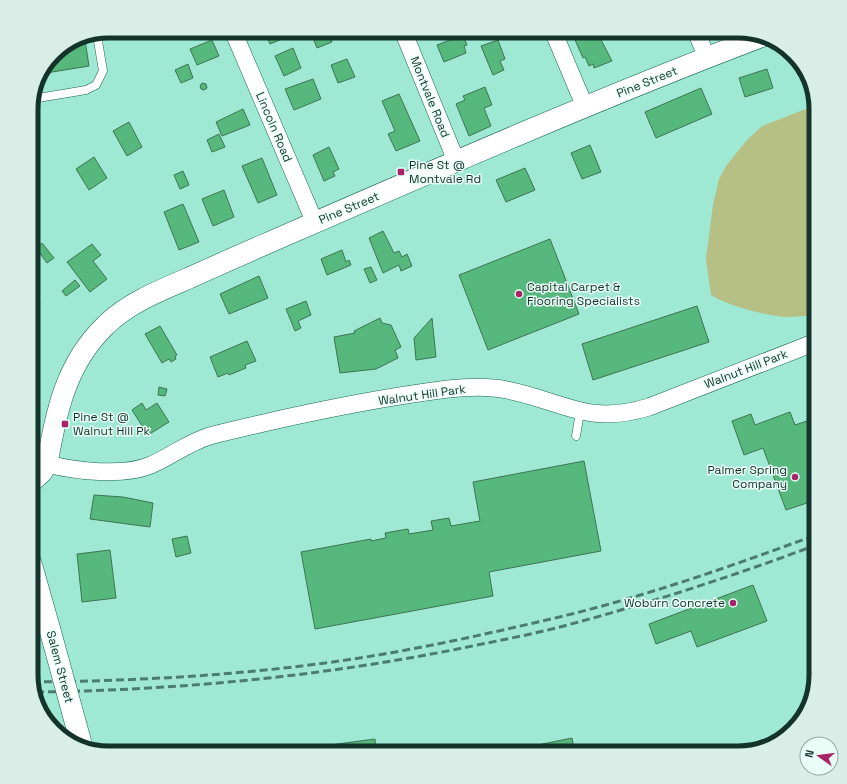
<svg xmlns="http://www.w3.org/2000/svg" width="847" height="784" viewBox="0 0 847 784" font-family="'Space Grotesk',sans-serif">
  <rect width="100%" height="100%" fill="#9fe9d4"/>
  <path fill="#b6bf84" d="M 816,105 L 816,317 C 807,315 797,317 788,317 C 770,317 726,305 711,295 L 706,259 L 713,205 L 719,179 L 726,166 L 747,140 L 762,126 Z"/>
  <g fill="#56b87d" stroke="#3f7453">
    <path d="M 170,31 L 185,31 L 173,36 Z"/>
    <path d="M 264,31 L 285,31 L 286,33 L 280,35 L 282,39 L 270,44 Z"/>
    <path d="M 315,31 L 328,31 L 332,42 L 317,48 L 311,33 Z"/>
    <path d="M 577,31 L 584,33 L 606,31 L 598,34 L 612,61 L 594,68 L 593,64 L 589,66 L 585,57 L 583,58 L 572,33 Z"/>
    <path d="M 641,31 L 651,31 L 643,35 Z"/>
    <path d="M 463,35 L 467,45 L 464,46 L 466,53 L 444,62 L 437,45 Z"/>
    <path d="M 85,40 L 89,66 L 40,74 L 57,50 Z"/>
    <path d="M 212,40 L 219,56 L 197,65 L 190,49 Z"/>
    <path d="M 498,40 L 505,59 L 500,61 L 504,70 L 493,75 L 481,46 Z"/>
    <path d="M 293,48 L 301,68 L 284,76 L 275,56 Z"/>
    <path d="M 347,59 L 355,77 L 338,83 L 331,65 Z"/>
    <path d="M 188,64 L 193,78 L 181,83 L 175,70 Z"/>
    <path d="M 767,69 L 773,88 L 745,97 L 739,78 Z"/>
    <path d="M 313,79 L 321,99 L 294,110 L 285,89 Z"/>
    <path d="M 202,83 L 206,84 L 207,88 L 204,90 L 201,89 L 200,86 Z"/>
    <path d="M 485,87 L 492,105 L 484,108 L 491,126 L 469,136 L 456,104 L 465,100 L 463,96 Z"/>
    <path d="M 701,88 L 712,114 L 656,138 L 645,112 Z"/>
    <path d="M 399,94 L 420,141 L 396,151 L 388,134 L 395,131 L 382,101 Z"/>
    <path d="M 243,109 L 250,125 L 222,136 L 216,122 Z"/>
    <path d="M 129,122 L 142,147 L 127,156 L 113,131 Z"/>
    <path d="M 219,134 L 225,147 L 212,152 L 207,140 Z"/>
    <path d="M 590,145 L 601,172 L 582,179 L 571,153 Z"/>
    <path d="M 329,147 L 339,169 L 333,172 L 335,176 L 324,181 L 313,155 Z"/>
    <path d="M 94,157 L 107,178 L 89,190 L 76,169 Z"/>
    <path d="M 262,158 L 277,195 L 258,203 L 242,166 Z"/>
    <path d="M 525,168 L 535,190 L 506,202 L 496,180 Z"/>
    <path d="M 183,171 L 189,185 L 180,189 L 174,175 Z"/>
    <path d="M 224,190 L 234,217 L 213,226 L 202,199 Z"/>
    <path d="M 183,204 L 199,242 L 179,250 L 164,212 Z"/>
    <path d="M 383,231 L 394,253 L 399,251 L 402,257 L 407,254 L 412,266 L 401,271 L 399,265 L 383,273 L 369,238 Z"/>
    <path d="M 550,239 L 579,314 L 488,350 L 459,275 Z"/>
    <path d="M 42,243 L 54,258 L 47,263 L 36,248 Z"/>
    <path d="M 92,244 L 101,255 L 93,261 L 107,279 L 90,292 L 67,262 Z"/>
    <path d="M 342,250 L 346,262 L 349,260 L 351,265 L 327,275 L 321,259 Z"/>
    <path d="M 371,267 L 377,280 L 370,283 L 364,269 Z"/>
    <path d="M 259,276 L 268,298 L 229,314 L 220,294 Z"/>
    <path d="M 75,280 L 80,286 L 66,296 L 62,291 Z"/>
    <path d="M 31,291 L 40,304 L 31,310 Z"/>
    <path d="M 306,301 L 311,315 L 298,321 L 301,328 L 295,331 L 286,309 Z"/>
    <path d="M 697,306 L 709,342 L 593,380 L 582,344 Z"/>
    <path d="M 380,318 L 382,323 L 391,325 L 401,347 L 395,350 L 398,358 L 376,369 L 340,373 L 334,337 L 355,333 L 354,331 Z"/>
    <path d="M 432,318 L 436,357 L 416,360 L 414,338 Z"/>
    <path d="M 160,326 L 177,355 L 175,356 L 176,359 L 171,362 L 169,359 L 162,363 L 145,334 Z"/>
    <path d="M 247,341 L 256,361 L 245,365 L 246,368 L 229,375 L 228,373 L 218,377 L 210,357 Z"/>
    <path d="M 159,387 L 167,389 L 165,396 L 158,395 Z"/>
    <path d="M 142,403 L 146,410 L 157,403 L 169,422 L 148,435 L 132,410 Z"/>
    <path d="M 790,412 L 795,425 L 816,418 L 816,500 L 786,510 L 763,448 L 744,455 L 732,421 L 751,414 L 755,425 Z"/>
    <path d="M 584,461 L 601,551 L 489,572 L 493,596 L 315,629 L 301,552 L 371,539 L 371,541 L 386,538 L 385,533 L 408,529 L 409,534 L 433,530 L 431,521 L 449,518 L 451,526 L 480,521 L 473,482 Z"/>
    <path d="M 94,495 L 123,497 L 153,503 L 150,527 L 90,519 Z"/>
    <path d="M 187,536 L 191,553 L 176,557 L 172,539 Z"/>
    <path d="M 110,550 L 116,598 L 82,602 L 77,554 Z"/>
    <path d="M 753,585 L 767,621 L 697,647 L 691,631 L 656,644 L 649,624 Z"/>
    <path d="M 572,738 L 575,753 L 498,753 Z"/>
    <path d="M 375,739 L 376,753 L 331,753 L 330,745 Z"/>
  </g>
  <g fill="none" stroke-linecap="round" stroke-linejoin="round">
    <g stroke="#186756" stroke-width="9">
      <g id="service">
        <path d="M 32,99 L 86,90 L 96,85 L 103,71 L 97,35"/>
        <path d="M 576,436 L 580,412"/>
      </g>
    </g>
    <g stroke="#186756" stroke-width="18">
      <g id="minor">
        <path d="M 233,31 L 315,223"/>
        <path d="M 403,31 L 457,163"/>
        <path d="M 553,31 L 585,107"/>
        <path d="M 696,31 L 707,58"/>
        <path d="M 47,464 C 76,471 123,477 151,465 C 172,456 190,441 213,435 C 290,416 369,399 448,389 C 467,387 488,386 507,390 C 563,401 587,426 649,407 L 816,342"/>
      </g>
    </g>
    <g stroke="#186756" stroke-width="22">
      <g id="tertiary">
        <path d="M 31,482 L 42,472 L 47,464 C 56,412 66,363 106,325 C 128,303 161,290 189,278 C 224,262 259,247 293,232 C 449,164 605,96 763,36"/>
        <path d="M 31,563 L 50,630"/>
      </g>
    </g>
    <use href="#service" stroke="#fff" stroke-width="8"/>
    <use href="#minor" stroke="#fff" stroke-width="17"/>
    <use href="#tertiary" stroke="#fff" stroke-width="21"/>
    <g stroke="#4c7c6f" stroke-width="3" stroke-dasharray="8 4" stroke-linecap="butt">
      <path d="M 32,682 C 139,681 247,675 353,659 C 420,649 486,634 551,619 C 641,598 729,567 816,535"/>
      <path d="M 36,692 C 187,690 335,675 482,644 C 507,639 532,634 556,628 C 644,605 731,577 816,545"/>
    </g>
    <g stroke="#186756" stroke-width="22" stroke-linecap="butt">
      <path id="tertiary-bridge" d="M 50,630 L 81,743"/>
    </g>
    <use href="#tertiary-bridge" stroke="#fff" stroke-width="21"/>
  </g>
  <g fill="#aa2268" stroke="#e9fef7" stroke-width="1.5">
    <rect x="397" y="168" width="8" height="8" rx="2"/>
    <circle cx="519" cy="294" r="4"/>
    <rect x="61" y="420" width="8" height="8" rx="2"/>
    <circle cx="795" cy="477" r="4"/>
    <circle cx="733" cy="603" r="4"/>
  </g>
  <g text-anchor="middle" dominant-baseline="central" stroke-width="3" stroke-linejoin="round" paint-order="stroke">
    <g font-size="12" fill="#14332b" stroke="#e9fef7">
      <text transform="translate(647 82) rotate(-22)">Pine Street</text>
      <text transform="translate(430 97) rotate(68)">Montvale Road</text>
      <text transform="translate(274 127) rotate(67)">Lincoln Road</text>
      <text transform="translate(349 208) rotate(-23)">Pine Street</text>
      <text transform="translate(746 369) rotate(-21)">Walnut Hill Park</text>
      <text transform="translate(422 395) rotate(-8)">Walnut Hill Park</text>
      <text transform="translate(60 667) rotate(75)">Salem Street</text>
    </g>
    <g font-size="12" fill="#14332b" stroke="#e9fef7" text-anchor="start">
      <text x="409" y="165">Pine St @<tspan x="409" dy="14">Montvale Rd</tspan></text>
      <text x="527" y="287">Capital Carpet &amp;<tspan x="527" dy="14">Flooring Specialists</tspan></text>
      <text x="73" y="417">Pine St @<tspan x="73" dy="14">Walnut Hill Pk</tspan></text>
      <text x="787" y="470" text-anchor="end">Palmer Spring<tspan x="787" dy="14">Company</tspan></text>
      <text x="725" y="603" text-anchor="end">Woburn Concrete</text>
    </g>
  </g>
  <path d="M0 0H847V784H0ZM109 38H738A71 71 0 0 1 809 109V675A71 71 0 0 1 738 746H109A71 71 0 0 1 38 675V109A71 71 0 0 1 109 38Z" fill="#d8eee7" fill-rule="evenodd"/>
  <path fill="none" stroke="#14332b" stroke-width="5" d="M109 38H738A71 71 0 0 1 809 109V675A71 71 0 0 1 738 746H109A71 71 0 0 1 38 675V109A71 71 0 0 1 109 38Z"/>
  <g transform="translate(819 756) rotate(284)"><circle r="19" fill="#e9fef7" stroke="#94ada5"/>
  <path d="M0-3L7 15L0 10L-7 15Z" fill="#aa2268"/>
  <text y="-6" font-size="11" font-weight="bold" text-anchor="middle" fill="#14332b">N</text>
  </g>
</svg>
